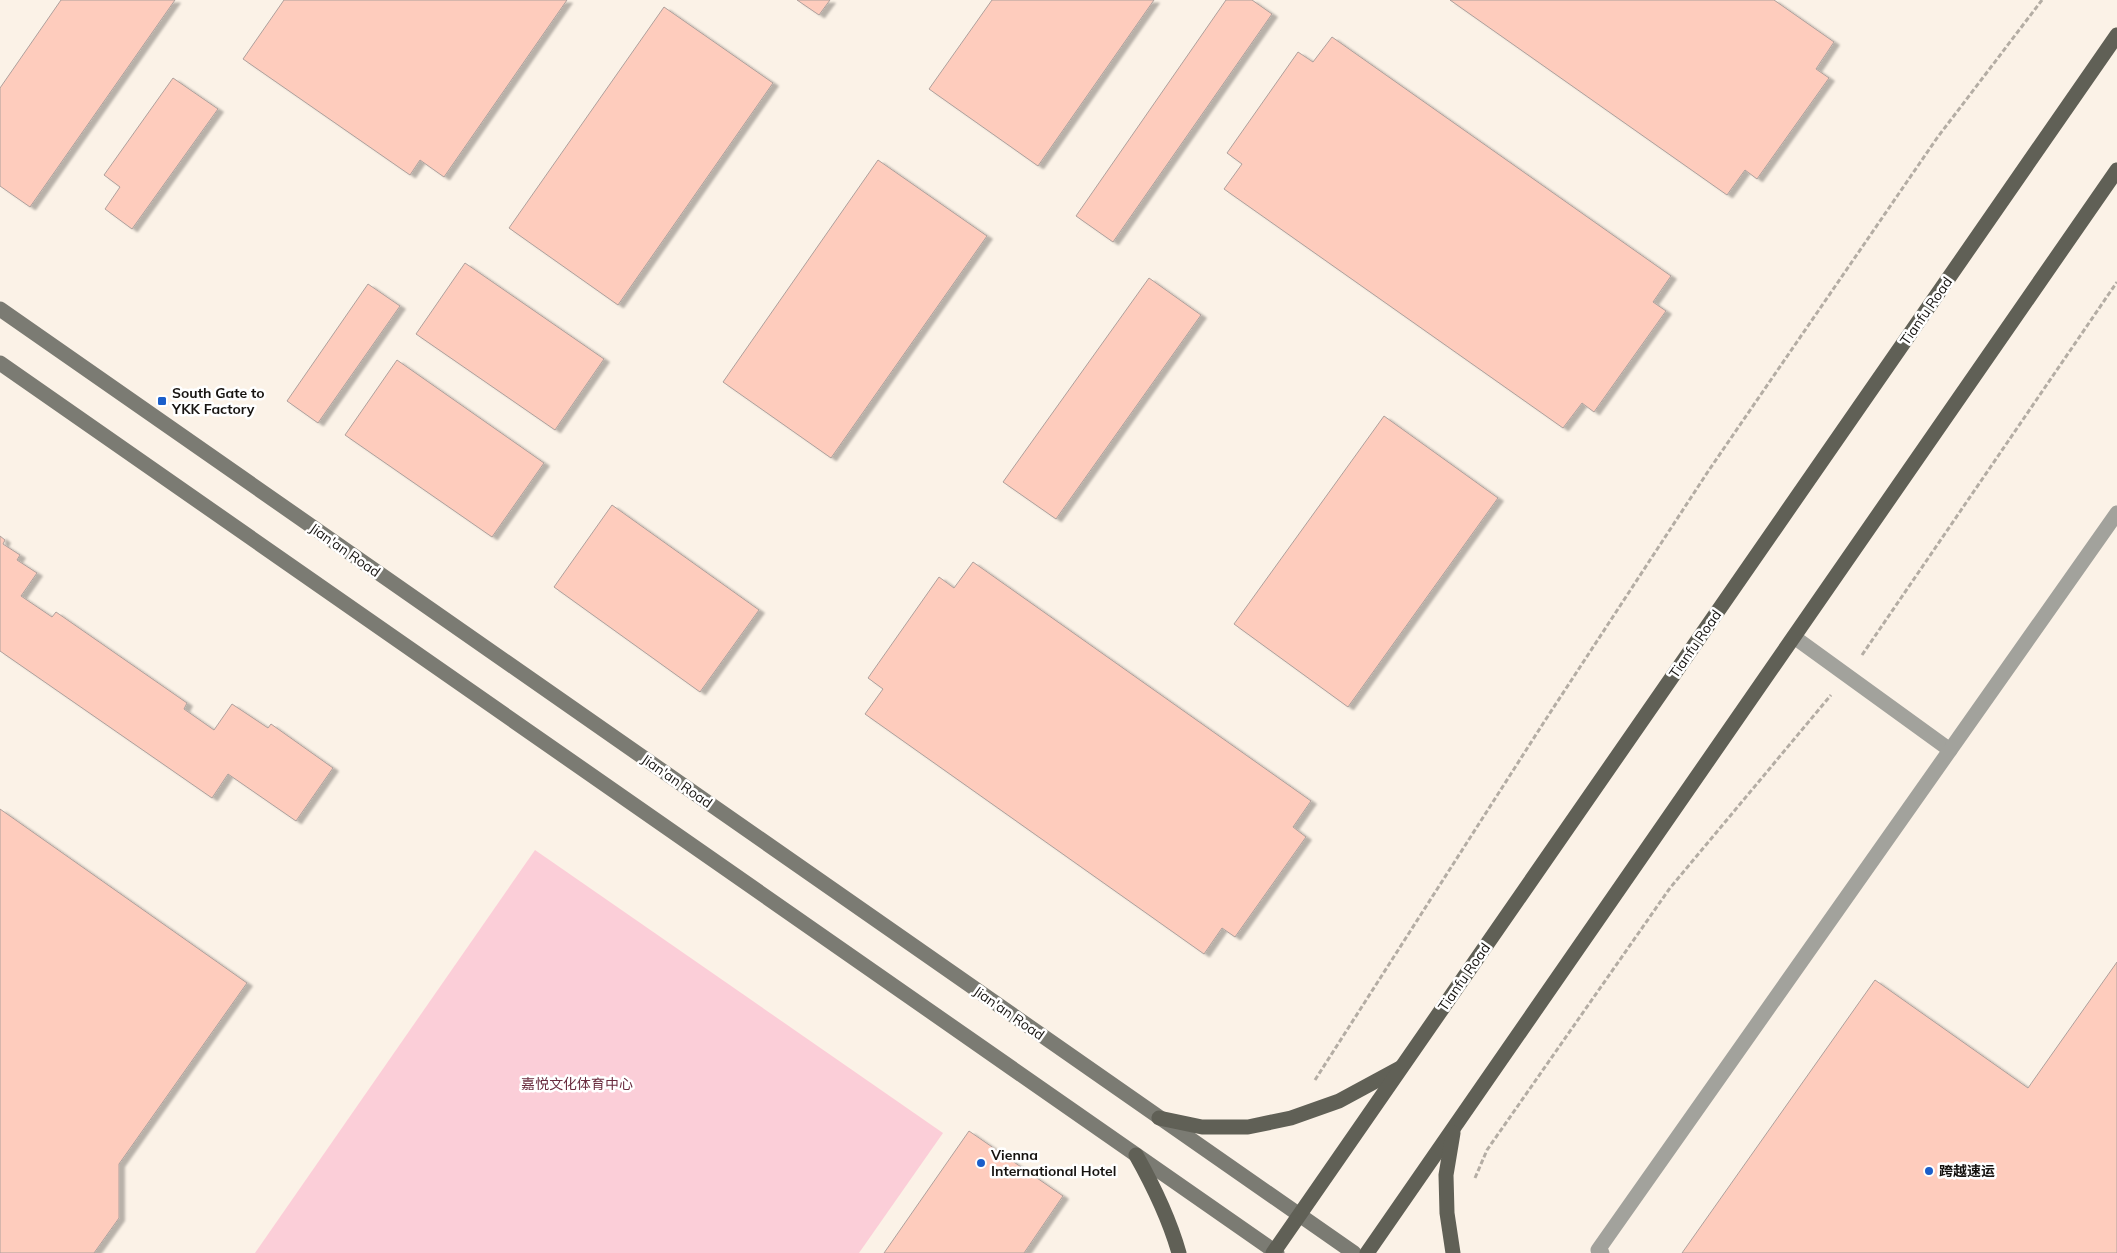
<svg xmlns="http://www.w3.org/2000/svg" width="2117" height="1253" viewBox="0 0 2117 1253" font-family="Mulish,'Noto Sans SC',sans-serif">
  <defs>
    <filter id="shadow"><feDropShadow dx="5.5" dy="3" stdDeviation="1" flood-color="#0004"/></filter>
  </defs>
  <rect width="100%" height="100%" fill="#fbf2e7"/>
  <path fill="#fbced8" d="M 535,850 L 943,1133 L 859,1253 L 255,1253 Z"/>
  <g fill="#feccbd" stroke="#aea09c" filter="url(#shadow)">
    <path d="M 61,0 L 175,0 L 30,207 L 0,186 L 0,88 Z"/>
    <path d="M 284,0 L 567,0 L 444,177 L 420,160 L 410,175 L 243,59 Z"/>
    <path d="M 797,0 L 830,0 L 819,15 Z"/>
    <path d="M 992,0 L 1154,0 L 1038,166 L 929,89 Z"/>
    <path d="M 1226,0 L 1252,0 L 1272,14 L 1113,242 L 1076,216 Z"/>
    <path d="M 1450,0 L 1774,0 L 1834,42 L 1816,69 L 1829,78 L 1757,179 L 1745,170 L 1727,195 Z"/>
    <path d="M 664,7 L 773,83 L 618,305 L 509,228 Z"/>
    <path d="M 1332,37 L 1671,276 L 1653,302 L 1666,311 L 1594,412 L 1582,403 L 1563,428 L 1224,189 L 1242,164 L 1227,153 L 1298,52 L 1313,62 Z"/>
    <path d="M 173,78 L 218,109 L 132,229 L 105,209 L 120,187 L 104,175 Z"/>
    <path d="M 878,160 L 987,236 L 831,458 L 723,382 Z"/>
    <path d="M 465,263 L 604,359 L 555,430 L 416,334 Z"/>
    <path d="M 1149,278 L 1201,315 L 1056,519 L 1003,482 Z"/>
    <path d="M 368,284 L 400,306 L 318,423 L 287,401 Z"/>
    <path d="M 397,360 L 544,463 L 492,537 L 345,435 Z"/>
    <path d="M 1384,416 L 1498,498 L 1348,707 L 1234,624 Z"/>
    <path d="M 612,505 L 759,610 L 700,692 L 554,587 Z"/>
    <path d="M 0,536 L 5,540 L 3,544 L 20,555 L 17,560 L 37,573 L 21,596 L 52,617 L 56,612 L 187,703 L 184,709 L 214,730 L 232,704 L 268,728 L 271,724 L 333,768 L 296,821 L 228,774 L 212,798 L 0,651 Z"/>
    <path d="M 973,562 L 1311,801 L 1293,827 L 1306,837 L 1235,937 L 1222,928 L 1204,954 L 865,714 L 883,689 L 868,678 L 939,577 L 954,588 Z"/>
    <path d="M 0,809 L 247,983 L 119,1164 L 119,1218 L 94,1253 L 0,1253 Z"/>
    <path d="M 2117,962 L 2117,1253 L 1682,1253 L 1875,980 L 2028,1088 Z"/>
    <path d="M 969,1131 L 1063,1196 L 1024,1253 L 884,1253 Z"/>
  </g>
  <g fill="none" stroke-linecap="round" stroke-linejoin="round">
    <g stroke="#b4ada4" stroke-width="3" stroke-dasharray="5 2.5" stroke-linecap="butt">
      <path d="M 1862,655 L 2117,282"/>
      <path d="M 1315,1080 L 1546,719 L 1709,470 L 1937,138 L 2042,0"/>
      <path d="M 1475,1178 L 1487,1150 L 1670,888 L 1831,695"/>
    </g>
    <g stroke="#a2a29c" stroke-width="15">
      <path d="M 1794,637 L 1950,750"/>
      <path d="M 1602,1253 L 1598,1250 L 2117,513"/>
    </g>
    <g stroke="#7b7b73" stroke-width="15">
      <path d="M 0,309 L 1354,1253"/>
      <path d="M 0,363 L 1277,1253"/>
    </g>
    <g stroke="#606056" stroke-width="15">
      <path d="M 1159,1118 L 1202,1127 L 1248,1127 L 1291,1118 L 1339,1101 L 1400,1068"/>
      <path d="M 1136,1155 C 1154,1187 1169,1218 1179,1253"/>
      <path d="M 1273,1253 L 2117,35"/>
      <path d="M 1367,1253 L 2117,170"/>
      <path d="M 1453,1253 L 1447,1213 L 1446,1175 L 1453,1133"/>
    </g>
  </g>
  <g fill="#1a5eca" stroke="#fff" stroke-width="2">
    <rect x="157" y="396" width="10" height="10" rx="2.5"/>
    <circle cx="981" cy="1163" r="5"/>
    <circle cx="1929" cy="1171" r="5"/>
  </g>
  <g text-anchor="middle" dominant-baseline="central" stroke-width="5" stroke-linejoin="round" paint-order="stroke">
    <g font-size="14" fill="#161310" stroke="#fff">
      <text transform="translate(1926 311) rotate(-55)">Tianfu Road</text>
      <text transform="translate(345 550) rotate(35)">Jian'an Road</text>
      <text transform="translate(1695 644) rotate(-55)">Tianfu Road</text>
      <text transform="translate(677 781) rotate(35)">Jian'an Road</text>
      <text transform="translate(1464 977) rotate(-55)">Tianfu Road</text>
      <text transform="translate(1009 1013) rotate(35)">Jian'an Road</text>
    </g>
    <g font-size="14" font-weight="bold" fill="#161310" stroke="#fff" text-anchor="start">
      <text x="172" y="393">South Gate to<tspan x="172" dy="16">YKK Factory</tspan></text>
      <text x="991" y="1155">Vienna<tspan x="991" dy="16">International Hotel</tspan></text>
      <text x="1939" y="1171">跨越速运</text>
    </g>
    <g font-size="14" fill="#692b3e" stroke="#fff">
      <text x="577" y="1084">嘉悦文化体育中心</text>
    </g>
  </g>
</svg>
